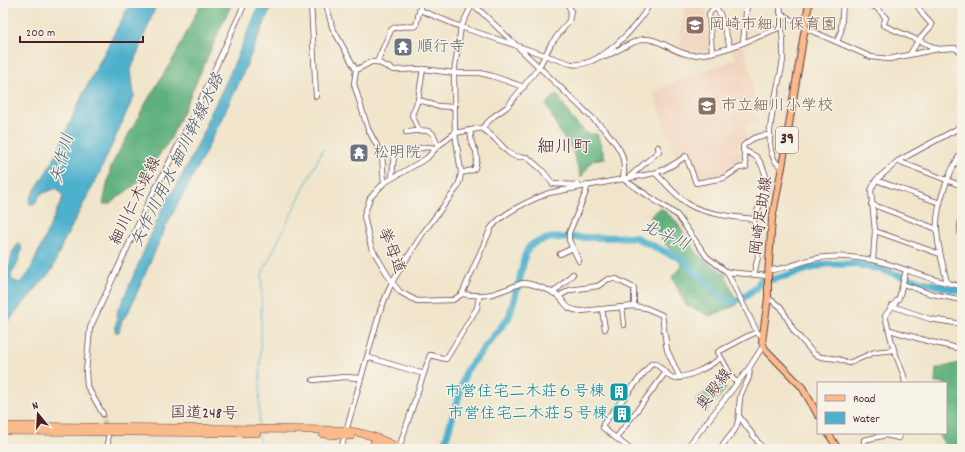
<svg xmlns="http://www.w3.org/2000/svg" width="965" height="452" viewBox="0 0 965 452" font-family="Dekko,'Klee One',sans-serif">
  <rect width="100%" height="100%" fill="#f7f3e8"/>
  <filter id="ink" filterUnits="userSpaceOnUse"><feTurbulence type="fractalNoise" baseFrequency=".025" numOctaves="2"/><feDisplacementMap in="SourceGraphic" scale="8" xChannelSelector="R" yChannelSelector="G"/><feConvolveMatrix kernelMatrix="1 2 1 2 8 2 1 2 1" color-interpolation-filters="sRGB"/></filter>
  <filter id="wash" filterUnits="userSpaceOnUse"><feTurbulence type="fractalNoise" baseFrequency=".012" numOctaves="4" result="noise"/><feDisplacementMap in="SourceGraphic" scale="16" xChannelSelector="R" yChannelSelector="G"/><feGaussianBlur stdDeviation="0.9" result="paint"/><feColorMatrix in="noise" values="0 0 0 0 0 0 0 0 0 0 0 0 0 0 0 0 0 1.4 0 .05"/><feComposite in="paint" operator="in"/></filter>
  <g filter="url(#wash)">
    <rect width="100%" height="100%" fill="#f0e5ca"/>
    <g fill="#f2d4be">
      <path d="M 706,3 L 709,50 L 690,53 L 681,50 L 680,34 L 685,6 Z"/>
      <path d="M 743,45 L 751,74 L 758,121 L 743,128 L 748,139 L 738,144 L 742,165 L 737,166 L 723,175 L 696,180 L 688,154 L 677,160 L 653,91 L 735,59 L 732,49 Z"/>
    </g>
    <path fill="#73cc93" stroke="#5e765f" d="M 722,383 L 726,388 L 705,414 L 695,399 Z"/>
    <g fill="#5eb07d" stroke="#546854">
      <path d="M 201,3 L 232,3 L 170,140 L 140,181 L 109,204 L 103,204 L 111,166 L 147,101 L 176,54 Z"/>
      <path d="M 557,94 L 572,119 L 588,134 L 597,134 L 605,158 L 593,160 L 581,177 L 572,150 L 560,133 L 546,104 Z"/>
      <path d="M 661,208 L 675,220 L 700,257 L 718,269 L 726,275 L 737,305 L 710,316 L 686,305 L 672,277 L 682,265 L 657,233 L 650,216 Z"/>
      <path d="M 962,362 L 962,449 L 948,449 L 937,433 L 946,433 L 946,383 L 935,383 L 936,369 Z"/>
    </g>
    <g fill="#4eb1cd" stroke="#4c687c">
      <path d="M 130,3 L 157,3 L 131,70 L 134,96 L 99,174 L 63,243 L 52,270 L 3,327 L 3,278 L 7,276 L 13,251 L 19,243 L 22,249 L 17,265 L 11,275 L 12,280 L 19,283 L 29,273 L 63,197 L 57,188 L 41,194 L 34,205 L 30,204 L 30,198 L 53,161 L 81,98 Z"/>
      <path d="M 260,3 L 273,3 L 239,83 L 202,159 L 166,226 L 128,313 L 122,320 L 119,332 L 115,332 L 118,308 L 120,307 L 162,209 L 183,174 L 206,128 L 206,123 L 228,78 Z"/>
    </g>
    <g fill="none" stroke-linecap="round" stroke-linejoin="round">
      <g stroke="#4eb1cd" stroke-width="1">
        <path d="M 259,426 L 262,274 L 323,149"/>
        <path d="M 259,435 L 260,449"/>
      </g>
      <path stroke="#4eb1cd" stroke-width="7" d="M 443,449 L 466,371 L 509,317 L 519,282 L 525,255 L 529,247 L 534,243 L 550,238 L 634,237 L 672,255 L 681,258 L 726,301 C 738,304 755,292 760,281 L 775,279 L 826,264 L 853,264 L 880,269 L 910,279 L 962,291"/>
    </g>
  </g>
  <g filter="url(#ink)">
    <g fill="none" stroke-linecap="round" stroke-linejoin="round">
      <path stroke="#cfbdaa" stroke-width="4.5" stroke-dasharray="4.5 2" stroke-linecap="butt" d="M 103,414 L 106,429"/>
      <g stroke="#633d43" stroke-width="6">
        <g id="minor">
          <path d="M 311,3 L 316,96"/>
          <path d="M 326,3 L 332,27 L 356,70 L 354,84 L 368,129 L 382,155 L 384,183"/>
          <path d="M 472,3 L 606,131 C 619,147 627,156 623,179 C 652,174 662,174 686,156 L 696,183 L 724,178 L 739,168 L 746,167 L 743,146 C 750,139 760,135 769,135"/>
          <path d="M 567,3 L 571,11 L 569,21 L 551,44 L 539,67 L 507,107 L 494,116 L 482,128 L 455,133 L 438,146 L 427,158 L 384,183 L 370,198 L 364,216 L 371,247 L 392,282 L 400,292 L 417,301 L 453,300 L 462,294 L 491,228 C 502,213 531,200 549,193 L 623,179 L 677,215 L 707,257 L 727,272 L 757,332 L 763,337"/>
          <path d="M 780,3 C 781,21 784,41 783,59 C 781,82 755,154 782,167"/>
          <path d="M 866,3 L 877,8 L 886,18 L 883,25 L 938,49"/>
          <path d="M 715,6 L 720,14 L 730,47"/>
          <path d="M 420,10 L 461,27 L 571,64 C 599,69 639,26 650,3"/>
          <path d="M 780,12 L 791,20 L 805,28 L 871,57 L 889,59 L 938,49 L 955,48 L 962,53"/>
          <path d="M 837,42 L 841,31 L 843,3"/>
          <path d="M 743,43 L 747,3"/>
          <path d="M 712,52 L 709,14 L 715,6 L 716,3"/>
          <path d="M 910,54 L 918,41 L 932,25 L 923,15 L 916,3"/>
          <path d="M 600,56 L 605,57 C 615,52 637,38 647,39 C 663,40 677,55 693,55 C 723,54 754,38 781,27"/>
          <path d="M 377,62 L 391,30 C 397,24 407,28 416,26 L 421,3"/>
          <path d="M 356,70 L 371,62 L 377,62 L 394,70 L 423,69 L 454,73 L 480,73 L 492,76 L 524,87"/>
          <path d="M 418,100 L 426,102 L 436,106 L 455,107"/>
          <path d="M 482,128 C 487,132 493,136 497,141 C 509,152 509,158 527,157 L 542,170 L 553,184 L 578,185"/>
          <path d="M 957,129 L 962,134"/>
          <path d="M 419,131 L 412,115 L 418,100 L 423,69"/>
          <path d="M 406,132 C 412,132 427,128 432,133 C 435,136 436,142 438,146"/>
          <path d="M 411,150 L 427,147 L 436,148"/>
          <path d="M 743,150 C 747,152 752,154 755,156 C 762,162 767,177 768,186 L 754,219 L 758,257 L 754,274"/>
          <path d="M 898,161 L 962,186"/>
          <path d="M 461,173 L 473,170 L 475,168 L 477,159 L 476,151 L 472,144 L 470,130"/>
          <path d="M 656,174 C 666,183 676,196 688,204 C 701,213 737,218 754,219"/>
          <path d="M 392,178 L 394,154"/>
          <path d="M 628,178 L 659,151 L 658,147"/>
          <path d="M 876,180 L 940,203"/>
          <path d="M 871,204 L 937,229"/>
          <path d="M 962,208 L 960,228 L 962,245"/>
          <path d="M 875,231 L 940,254"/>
          <path d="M 560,254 L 573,248"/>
          <path d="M 873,260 L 875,231 L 871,190 L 876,180 L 898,161 L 957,129 L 962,121"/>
          <path d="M 579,261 L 569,240 L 569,233 L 586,192 L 587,185"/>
          <path d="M 768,270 C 786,270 801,261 818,258 C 831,256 845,256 858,258 C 894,261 926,281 962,286"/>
          <path d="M 727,272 L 768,276"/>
          <path d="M 947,283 C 943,265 938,248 937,231 C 935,206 949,172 962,151"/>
          <path d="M 903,284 L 928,293 L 962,300"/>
          <path d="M 553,293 L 573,274"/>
          <path d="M 462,294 C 490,298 496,293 522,283 C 531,283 551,290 558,296 C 568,304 563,309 581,311 L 634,306 L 646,308 L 662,315 L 667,350 L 680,378"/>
          <path d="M 559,296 L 570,290 L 598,286 L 608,279 L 616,279 L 634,288 L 634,306"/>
          <path d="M 768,298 L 781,307 L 794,331 L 814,354 L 821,357 L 838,359 L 849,363 L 875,352 L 894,350"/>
          <path d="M 892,306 L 930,319 L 962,324"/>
          <path d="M 622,307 L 624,325"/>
          <path d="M 602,309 L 605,329"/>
          <path d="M 890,330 L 931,342 L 962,349"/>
          <path d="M 367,357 L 424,374"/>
          <path d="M 313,380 L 345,377 L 360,378"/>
          <path d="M 737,382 L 733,379 L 718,352 L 748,336 L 757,332"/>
          <path d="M 905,383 L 904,376 L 894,350 L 885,316 L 899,298 L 906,270"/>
          <path d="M 103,414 L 87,386 L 86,372 L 90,328 L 149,201 L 192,119 L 245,3"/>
          <path d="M 739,416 L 763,449"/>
          <path d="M 108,437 L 108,449"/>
          <path d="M 616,438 L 666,372"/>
          <path d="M 399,448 L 430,355 L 446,359 L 477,308 L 479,297"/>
          <path d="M 341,449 L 380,311 L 392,282 L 423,233 L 457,188 L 460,180 L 461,172 L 455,133 L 454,73 L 461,27 L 473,3"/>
          <path d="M 630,449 L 603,428 L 603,424 L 652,363 L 655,363 L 672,378 C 691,377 706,368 721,358"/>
          <path d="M 686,449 L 749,368 L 763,346"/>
          <path d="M 721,449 C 725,440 729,438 734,431 C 742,419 737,407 741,394 C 744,385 752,378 749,368"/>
          <path d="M 865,449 L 864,440 L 886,435 L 899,438 L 900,433"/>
        </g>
      </g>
      <g stroke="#633d43" stroke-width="8">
        <g id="major">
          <path d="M 809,3 L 782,167 L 772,219 L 768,276 L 768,298 L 762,342 L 765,349 L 802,387 L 818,415"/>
          <path d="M 828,433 L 838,449"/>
        </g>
      </g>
      <g stroke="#633d43" stroke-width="8">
        <g id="highway">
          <path d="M 3,426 L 339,430 C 360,431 383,439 401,449"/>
          <path d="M 3,431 L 257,433"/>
          <path d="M 323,434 L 351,436"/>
          <path d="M 374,443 L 389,449"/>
        </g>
      </g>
      <use href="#minor" stroke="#fff" stroke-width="4.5"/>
      <use href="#major" stroke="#fabb8c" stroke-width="6"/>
      <use href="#highway" stroke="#fabb8c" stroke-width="7"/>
    </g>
  </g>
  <defs>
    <g id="school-square" transform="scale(1)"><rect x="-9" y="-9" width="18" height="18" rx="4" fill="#8d6e63" stroke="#f7f3e8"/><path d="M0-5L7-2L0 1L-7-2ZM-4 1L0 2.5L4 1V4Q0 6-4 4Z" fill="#fff"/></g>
    <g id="temple-square" transform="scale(1)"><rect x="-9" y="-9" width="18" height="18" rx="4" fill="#6b7280" stroke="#f7f3e8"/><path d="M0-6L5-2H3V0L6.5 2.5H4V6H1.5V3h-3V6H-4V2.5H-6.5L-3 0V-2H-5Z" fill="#fff"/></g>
    <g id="building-square" transform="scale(1)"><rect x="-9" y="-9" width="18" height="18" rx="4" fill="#0f9aa8" stroke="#f7f3e8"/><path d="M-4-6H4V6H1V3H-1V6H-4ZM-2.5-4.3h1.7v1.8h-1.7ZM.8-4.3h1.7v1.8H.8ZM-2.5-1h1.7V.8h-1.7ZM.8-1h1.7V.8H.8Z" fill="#fff"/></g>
  </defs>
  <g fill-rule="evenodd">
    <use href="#school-square" x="695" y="25"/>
    <use href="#temple-square" x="403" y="47"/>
    <use href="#school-square" x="707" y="106"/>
    <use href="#temple-square" x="359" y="153"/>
    <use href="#building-square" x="619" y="392"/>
    <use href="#building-square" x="622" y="414"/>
  </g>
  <g text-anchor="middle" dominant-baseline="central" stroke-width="3" stroke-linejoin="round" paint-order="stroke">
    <rect fill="#f7f3e8" stroke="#7e5f64" stroke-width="1" x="776" y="127" width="22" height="26" rx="3"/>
    <g font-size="15" font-weight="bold" fill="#4a1f2b">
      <text x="787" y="140">39</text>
    </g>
    <g font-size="16" fill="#785e54" stroke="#f7f3e8" text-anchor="start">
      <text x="709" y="25">岡崎市細川保育園</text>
      <text x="721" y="106">市立細川小学校</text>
    </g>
    <g font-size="16" fill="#5b616d" stroke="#f7f3e8" text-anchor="start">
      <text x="417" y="47">順行寺</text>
      <text x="373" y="153">松明院</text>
    </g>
    <g font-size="16" fill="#4a1f2b" stroke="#f7f3e8">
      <text transform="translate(136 201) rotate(-64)">細川仁木堤線</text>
      <text transform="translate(762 216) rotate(-82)">岡崎足助線</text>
      <text transform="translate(391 251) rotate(68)">挙母道</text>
      <text transform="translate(715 390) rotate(-53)">奥殿線</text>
      <text transform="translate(204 414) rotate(1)">国道248号</text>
    </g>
    <g font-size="16" fill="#0d838f" stroke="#f7f3e8" text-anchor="end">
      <text x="605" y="392">市営住宅二木荘６号棟</text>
      <text x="608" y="414">市営住宅二木荘５号棟</text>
    </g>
    <g font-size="17" font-style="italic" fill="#4b5264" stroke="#f7f3e8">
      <text transform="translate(64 159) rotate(-75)">矢作川</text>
      <text transform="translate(179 161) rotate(-64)">矢作川用水 細川幹線水路</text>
      <text transform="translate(665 237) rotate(25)">北斗川</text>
    </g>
    <g font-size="18" fill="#4a1f2b" stroke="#f7f3e8">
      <text x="564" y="148">細川町</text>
    </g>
  </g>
  <rect width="965" height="452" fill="none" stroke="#f7f3e8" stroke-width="16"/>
  <rect x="817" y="382" width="130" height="52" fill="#f7f3e8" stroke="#b29e9c"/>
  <rect x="825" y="395" width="20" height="6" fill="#fabb8c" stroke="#b29e9c"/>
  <text x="853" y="402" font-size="12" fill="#4a1f2b">Road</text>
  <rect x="825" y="412" width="20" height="12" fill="#4eb1cd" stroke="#b29e9c"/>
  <text x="853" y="422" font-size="12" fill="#4a1f2b">Water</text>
  <g transform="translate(38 414) rotate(342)" stroke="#f7f3e8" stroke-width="3" paint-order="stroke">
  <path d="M0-3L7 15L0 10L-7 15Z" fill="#4a1f2b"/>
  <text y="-6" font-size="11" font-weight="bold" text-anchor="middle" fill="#4a1f2b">N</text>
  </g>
  <path d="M20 36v6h123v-6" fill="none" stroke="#4a1f2b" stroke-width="2"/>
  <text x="26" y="36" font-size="12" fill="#4a1f2b" stroke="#f7f3e8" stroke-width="3" paint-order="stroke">200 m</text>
</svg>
